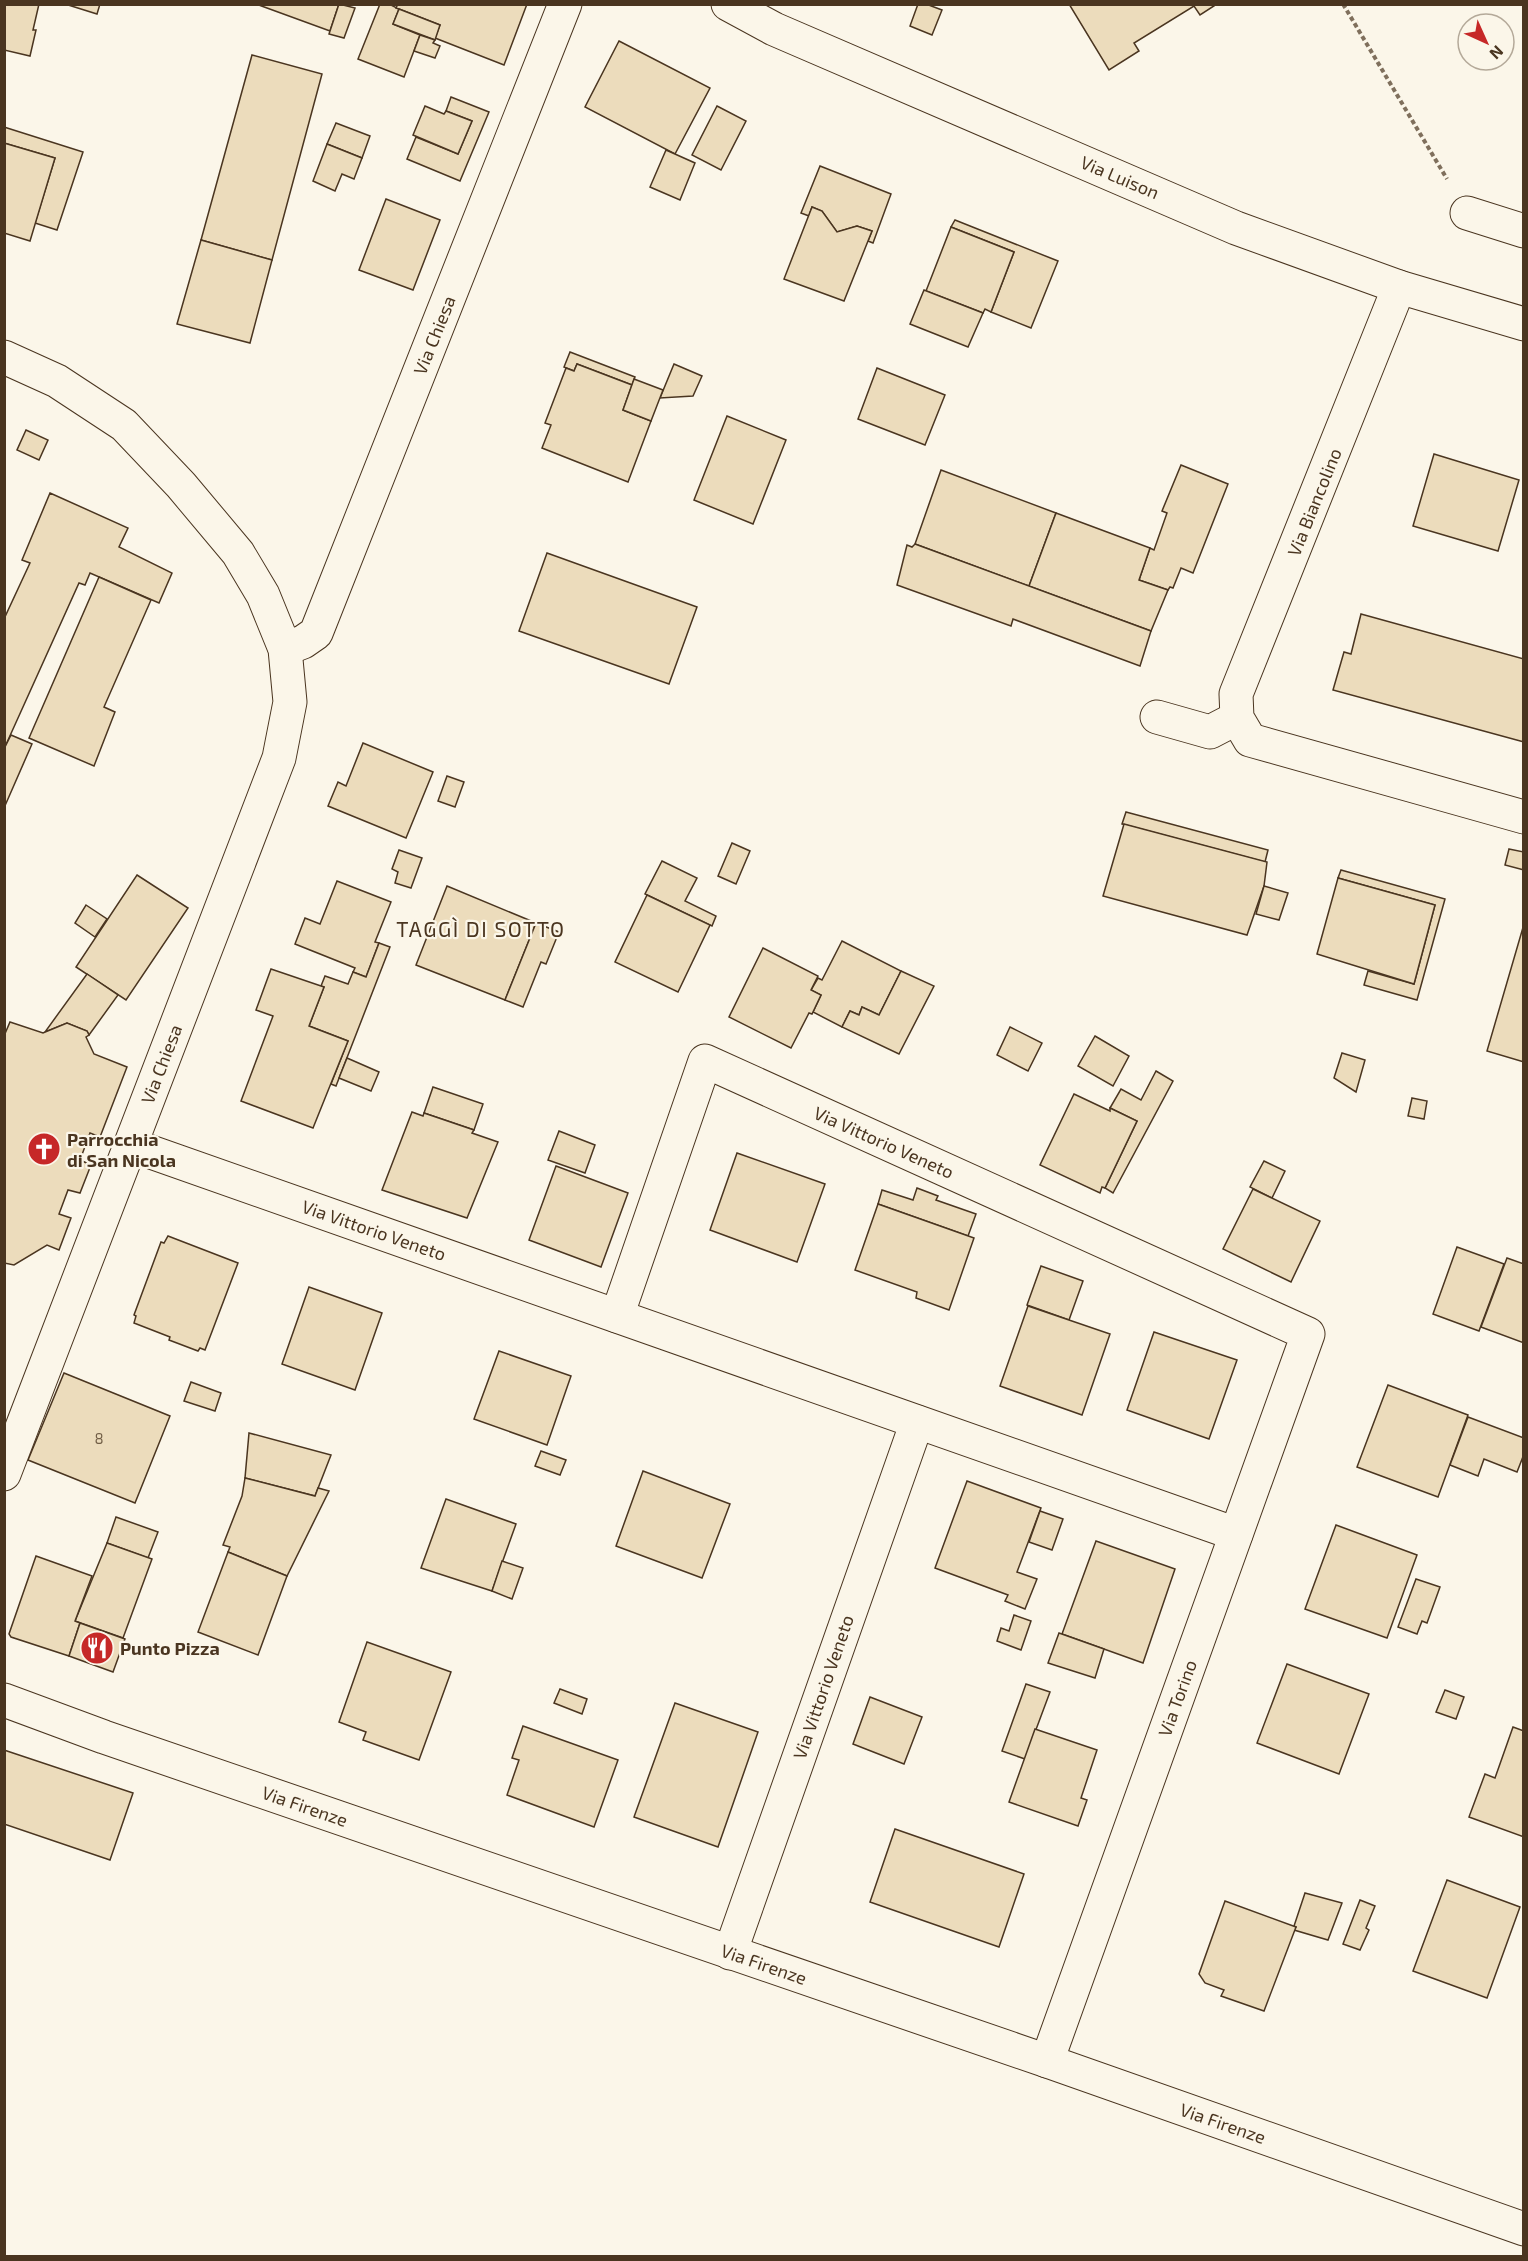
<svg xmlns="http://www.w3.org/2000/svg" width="1528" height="2261" viewBox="0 0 1528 2261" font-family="'Exo 2',sans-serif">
  <rect width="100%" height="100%" fill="#fbf6e9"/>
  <g fill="#ecdcbc" stroke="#4a3520" stroke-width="1.5">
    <path d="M 4,4 L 39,4 L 33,30 L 36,30 L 30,56 L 4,50 Z"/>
    <path d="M 65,4 L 100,4 L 97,14 Z"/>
    <path d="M 256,4 L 339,4 L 330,31 Z"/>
    <path d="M 339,4 L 355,8 L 344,38 L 329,34 Z"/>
    <path d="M 380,4 L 389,4 L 399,9 L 393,24 L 420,35 L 404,77 L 358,59 Z"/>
    <path d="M 398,4 L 527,4 L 504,65 L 435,38 L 440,25 L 399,9 L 396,8 Z"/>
    <path d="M 918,4 L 926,4 L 942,10 L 932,35 L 910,26 Z"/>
    <path d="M 1069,4 L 1217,4 L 1200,15 L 1194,6 L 1134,43 L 1139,51 L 1109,70 Z"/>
    <path d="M 399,9 L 440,25 L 435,40 L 393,24 Z"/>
    <path d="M 420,35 L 435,40 L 433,43 L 440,46 L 435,58 L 414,51 Z"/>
    <path d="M 619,41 L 710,88 L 675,154 L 585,107 Z"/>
    <path d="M 252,55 L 322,74 L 272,260 L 201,240 Z"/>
    <path d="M 451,97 L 489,112 L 460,181 L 407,159 L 416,137 L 458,154 L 472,121 L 446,111 Z"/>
    <path d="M 425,106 L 444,114 L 446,111 L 472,121 L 458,154 L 413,135 Z"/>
    <path d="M 717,106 L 746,121 L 721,170 L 692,155 Z"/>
    <path d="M 336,123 L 370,136 L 362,158 L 327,144 Z"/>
    <path d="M 4,127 L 83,152 L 57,230 L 35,223 L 55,158 L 4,143 Z"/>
    <path d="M 4,143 L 55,158 L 30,241 L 4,233 Z"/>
    <path d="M 327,144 L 362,158 L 354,179 L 342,174 L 335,191 L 313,181 Z"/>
    <path d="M 666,150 L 695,163 L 680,200 L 650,187 Z"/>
    <path d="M 820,166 L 891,194 L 873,243 L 868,241 L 872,231 L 857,226 L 837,232 L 822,211 L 812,207 L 809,216 L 801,213 Z"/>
    <path d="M 386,199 L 440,220 L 413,290 L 359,270 Z"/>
    <path d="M 812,207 L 822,211 L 837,232 L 857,226 L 872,231 L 844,301 L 784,279 Z"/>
    <path d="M 955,220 L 1058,261 L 1031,328 L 991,312 L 1014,252 L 951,227 Z"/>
    <path d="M 951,227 L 1014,252 L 991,312 L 985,309 L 983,313 L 926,291 Z"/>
    <path d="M 201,240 L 272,260 L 250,343 L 177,324 Z"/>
    <path d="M 924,290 L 983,313 L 968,347 L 910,324 Z"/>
    <path d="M 570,352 L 635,377 L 632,385 L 577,364 L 574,371 L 564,367 Z"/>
    <path d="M 577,364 L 632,385 L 623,410 L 651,421 L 628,482 L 542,448 L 551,425 L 545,423 L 566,368 L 574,371 Z"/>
    <path d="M 674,364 L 702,376 L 693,396 L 660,398 Z"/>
    <path d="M 877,368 L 945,395 L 925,445 L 858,419 Z"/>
    <path d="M 634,379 L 663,390 L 651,421 L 623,410 Z"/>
    <path d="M 727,416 L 786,440 L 753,524 L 694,500 Z"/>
    <path d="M 26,430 L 48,440 L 39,460 L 17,450 Z"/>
    <path d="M 1434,454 L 1519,480 L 1498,551 L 1413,526 Z"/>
    <path d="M 1181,465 L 1228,484 L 1193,573 L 1181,568 L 1173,588 L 1170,587 L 1168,590 L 1139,580 L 1150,548 L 1154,550 L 1167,513 L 1162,511 Z"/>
    <path d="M 941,470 L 1056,513 L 1029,586 L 915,544 Z"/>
    <path d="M 50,493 L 128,528 L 119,547 L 172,573 L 159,603 L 90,573 L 85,585 L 79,583 L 4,749 L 4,619 L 30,563 L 22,560 Z"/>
    <path d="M 1056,513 L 1150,548 L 1139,580 L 1168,590 L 1151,631 L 1029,586 Z"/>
    <path d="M 915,544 L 1151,631 L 1140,666 L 1013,619 L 1011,626 L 897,585 L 907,545 L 912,547 Z"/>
    <path d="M 547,553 L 697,607 L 669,684 L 519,631 Z"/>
    <path d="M 99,577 L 151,600 L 104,707 L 115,712 L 94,766 L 29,738 Z"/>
    <path d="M 1361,614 L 1524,659 L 1524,742 L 1333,690 L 1344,652 L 1351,654 Z"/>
    <path d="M 11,735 L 32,744 L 4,808 L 4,749 Z"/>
    <path d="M 363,743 L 433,772 L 406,838 L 328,806 L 338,782 L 346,786 Z"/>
    <path d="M 447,776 L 464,782 L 455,807 L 438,801 Z"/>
    <path d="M 1126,812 L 1268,850 L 1265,862 L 1122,824 Z"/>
    <path d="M 1124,824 L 1267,862 L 1264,886 L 1247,935 L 1103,896 Z"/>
    <path d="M 732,843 L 750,851 L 736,884 L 718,876 Z"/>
    <path d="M 1509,849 L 1524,852 L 1524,870 L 1505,865 Z"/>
    <path d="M 399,850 L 422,858 L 411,888 L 395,883 L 398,872 L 392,869 Z"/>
    <path d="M 662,861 L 697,878 L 685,901 L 716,916 L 712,926 L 645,894 Z"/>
    <path d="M 1341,870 L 1445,899 L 1417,1000 L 1364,985 L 1368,971 L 1414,984 L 1435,905 L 1338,878 Z"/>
    <path d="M 137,875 L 188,908 L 126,1000 L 76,967 Z"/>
    <path d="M 1338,878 L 1435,905 L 1414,984 L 1317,954 Z"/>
    <path d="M 337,881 L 391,902 L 375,942 L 379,943 L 366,977 L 353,972 L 355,968 L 295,944 L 305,918 L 320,924 Z"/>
    <path d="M 447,886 L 536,923 L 505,1000 L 416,965 Z"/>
    <path d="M 1264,886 L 1288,893 L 1279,920 L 1256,914 Z"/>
    <path d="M 647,895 L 710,925 L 678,992 L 615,962 Z"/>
    <path d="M 86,905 L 107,919 L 95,937 L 75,923 Z"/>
    <path d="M 536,923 L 559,932 L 546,964 L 541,962 L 523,1007 L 505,1000 Z"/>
    <path d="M 1524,924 L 1524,1062 L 1487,1051 Z"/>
    <path d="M 842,941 L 901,971 L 879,1015 L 862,1007 L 859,1015 L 850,1011 L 842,1027 L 813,1012 L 821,995 L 811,990 L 818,978 L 822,980 Z"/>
    <path d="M 379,943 L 390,947 L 336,1086 L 331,1084 L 348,1041 L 309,1026 L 324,987 L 321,986 L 325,976 L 348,984 L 353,972 L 366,977 Z"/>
    <path d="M 763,948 L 818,976 L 811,990 L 821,995 L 812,1014 L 809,1013 L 791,1048 L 729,1017 Z"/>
    <path d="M 271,969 L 324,987 L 309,1026 L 348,1041 L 313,1128 L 241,1101 L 273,1016 L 256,1010 Z"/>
    <path d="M 901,971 L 934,986 L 899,1054 L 842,1027 L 850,1011 L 859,1015 L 862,1007 L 879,1015 Z"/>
    <path d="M 87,974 L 118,995 L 89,1035 L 87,1031 L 67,1023 L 45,1032 Z"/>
    <path d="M 10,1022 L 43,1033 L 67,1023 L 87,1031 L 89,1035 L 86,1037 L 94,1054 L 127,1067 L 100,1137 L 90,1133 L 80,1160 L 91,1165 L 80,1193 L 68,1190 L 59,1214 L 71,1218 L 59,1250 L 47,1245 L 14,1265 L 4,1263 L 4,1036 Z"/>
    <path d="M 1010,1027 L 1042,1043 L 1028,1071 L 997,1055 Z"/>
    <path d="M 1095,1036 L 1129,1056 L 1113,1086 L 1078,1066 Z"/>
    <path d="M 1342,1053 L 1365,1060 L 1356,1092 L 1334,1078 Z"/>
    <path d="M 347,1058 L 379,1072 L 371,1091 L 339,1078 Z"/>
    <path d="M 1156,1071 L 1173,1081 L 1113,1193 L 1105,1188 L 1137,1121 L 1110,1108 L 1121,1089 L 1141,1100 Z"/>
    <path d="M 433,1087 L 483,1104 L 474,1130 L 424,1113 Z"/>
    <path d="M 1074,1094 L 1110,1111 L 1110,1108 L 1137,1121 L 1105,1188 L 1102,1187 L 1100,1193 L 1040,1165 Z"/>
    <path d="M 1412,1098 L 1427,1101 L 1424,1119 L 1408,1116 Z"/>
    <path d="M 412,1112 L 423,1116 L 424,1113 L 474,1130 L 472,1133 L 498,1142 L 467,1218 L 382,1190 Z"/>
    <path d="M 559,1131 L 595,1145 L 585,1173 L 548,1160 Z"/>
    <path d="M 737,1153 L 825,1184 L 797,1262 L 710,1230 Z"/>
    <path d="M 1264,1161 L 1285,1171 L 1272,1198 L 1250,1187 Z"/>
    <path d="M 556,1166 L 628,1193 L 601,1267 L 529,1240 Z"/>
    <path d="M 917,1188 L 938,1196 L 936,1200 L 976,1214 L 968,1236 L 878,1204 L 882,1190 L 913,1200 Z"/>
    <path d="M 1253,1189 L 1320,1221 L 1291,1282 L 1223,1249 Z"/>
    <path d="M 878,1204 L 974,1238 L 949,1310 L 916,1298 L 917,1292 L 855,1270 Z"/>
    <path d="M 168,1236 L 238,1263 L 205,1350 L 200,1348 L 198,1351 L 169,1340 L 170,1337 L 134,1323 L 136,1316 L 134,1315 L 161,1242 L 164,1243 Z"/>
    <path d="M 1457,1247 L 1504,1264 L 1479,1331 L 1433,1314 Z"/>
    <path d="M 1507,1258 L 1524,1264 L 1524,1343 L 1481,1327 Z"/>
    <path d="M 1041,1266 L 1083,1281 L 1069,1320 L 1027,1305 Z"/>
    <path d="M 309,1287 L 382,1313 L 355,1390 L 282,1364 Z"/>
    <path d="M 1028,1306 L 1110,1334 L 1082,1415 L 1000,1386 Z"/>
    <path d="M 1154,1332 L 1237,1360 L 1209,1439 L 1127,1410 Z"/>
    <path d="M 499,1351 L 571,1376 L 547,1445 L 474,1419 Z"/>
    <path d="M 64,1373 L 170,1416 L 135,1503 L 28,1460 Z"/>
    <path d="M 191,1382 L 221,1393 L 215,1411 L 184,1401 Z"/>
    <path d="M 1388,1385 L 1468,1415 L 1438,1497 L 1357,1467 Z"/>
    <path d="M 1468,1417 L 1524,1438 L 1524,1454 L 1517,1472 L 1484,1459 L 1478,1476 L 1450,1465 Z"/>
    <path d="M 249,1433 L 331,1455 L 315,1496 L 245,1478 Z"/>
    <path d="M 541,1451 L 566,1460 L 560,1475 L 535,1466 Z"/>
    <path d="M 643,1471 L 730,1504 L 702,1578 L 616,1546 Z"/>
    <path d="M 245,1478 L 315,1496 L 318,1488 L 329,1491 L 287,1576 L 228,1552 L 230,1547 L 223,1545 L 242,1496 Z"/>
    <path d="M 967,1481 L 1041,1508 L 1017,1572 L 1037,1579 L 1025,1609 L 1005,1601 L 1008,1595 L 935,1568 Z"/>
    <path d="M 446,1499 L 516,1524 L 492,1591 L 421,1568 Z"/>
    <path d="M 1040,1511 L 1063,1519 L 1052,1550 L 1029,1542 Z"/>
    <path d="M 116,1517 L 158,1532 L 148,1558 L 107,1543 Z"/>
    <path d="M 1336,1525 L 1417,1555 L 1387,1638 L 1305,1609 Z"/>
    <path d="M 1096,1541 L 1175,1569 L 1143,1663 L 1062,1634 Z"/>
    <path d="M 107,1543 L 152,1559 L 123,1638 L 75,1621 Z"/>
    <path d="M 228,1552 L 287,1576 L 258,1655 L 198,1632 Z"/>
    <path d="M 36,1556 L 92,1576 L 75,1621 L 80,1623 L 69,1656 L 11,1637 L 9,1634 Z"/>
    <path d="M 502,1561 L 523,1568 L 512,1599 L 492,1591 Z"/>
    <path d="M 1416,1579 L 1440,1587 L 1427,1623 L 1422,1621 L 1417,1634 L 1398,1627 Z"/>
    <path d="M 1014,1615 L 1031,1621 L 1021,1650 L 997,1641 L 1001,1628 L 1009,1631 Z"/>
    <path d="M 80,1623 L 125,1639 L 113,1672 L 69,1656 Z"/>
    <path d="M 1059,1633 L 1104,1649 L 1095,1678 L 1048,1663 Z"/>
    <path d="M 367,1642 L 451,1672 L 419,1760 L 363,1740 L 366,1732 L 339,1722 Z"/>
    <path d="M 1287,1664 L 1369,1694 L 1339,1774 L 1257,1743 Z"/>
    <path d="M 1026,1684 L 1050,1692 L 1025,1759 L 1002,1751 Z"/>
    <path d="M 560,1689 L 587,1699 L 582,1714 L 554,1703 Z"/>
    <path d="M 1445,1690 L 1464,1697 L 1456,1719 L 1436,1712 Z"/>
    <path d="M 870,1697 L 922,1717 L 904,1764 L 853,1744 Z"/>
    <path d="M 675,1703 L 758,1732 L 718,1847 L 634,1817 Z"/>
    <path d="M 523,1726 L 618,1760 L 594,1827 L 507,1795 L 519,1760 L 512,1758 Z"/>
    <path d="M 1513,1727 L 1524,1731 L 1524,1837 L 1469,1817 L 1485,1774 L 1495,1778 Z"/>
    <path d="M 1035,1729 L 1097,1750 L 1081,1798 L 1087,1800 L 1078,1826 L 1009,1802 Z"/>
    <path d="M 4,1750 L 133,1793 L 110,1860 L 4,1824 Z"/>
    <path d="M 895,1829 L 1024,1874 L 999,1947 L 870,1902 Z"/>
    <path d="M 1447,1880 L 1520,1907 L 1487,1998 L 1413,1971 Z"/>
    <path d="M 1305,1893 L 1342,1903 L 1328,1940 L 1294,1930 L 1296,1927 L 1294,1926 Z"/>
    <path d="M 1360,1900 L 1375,1906 L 1366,1928 L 1369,1930 L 1360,1950 L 1343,1944 Z"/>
    <path d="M 1225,1901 L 1296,1927 L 1264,2011 L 1221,1996 L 1224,1990 L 1205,1983 L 1199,1974 Z"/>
  </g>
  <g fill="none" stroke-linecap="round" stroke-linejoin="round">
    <g stroke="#4a3520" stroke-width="35">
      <g id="minor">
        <path d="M 728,4 L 774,29 L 1236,228 L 1399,287 L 1524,324"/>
        <path d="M 1467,213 L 1524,231"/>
        <path d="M 1399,287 L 1236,694 L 1237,718 L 1250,740 L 1524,817"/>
        <path d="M 4,357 L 57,381 L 124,425 L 181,485 L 238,553 L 263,595 L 285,649 L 290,702 L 279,758 L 4,1474"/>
        <path d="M 285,649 L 303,642 L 316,633 L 565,4"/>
        <path d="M 1157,717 L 1210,732 L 1237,718"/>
        <path d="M 131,1145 L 1236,1534"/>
        <path d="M 617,1316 L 705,1061 L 1308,1334 L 1047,2061"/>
        <path d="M 730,1953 L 917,1422"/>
      </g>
    </g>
    <g stroke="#4a3520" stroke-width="35">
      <path id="major" d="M 4,1700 L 104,1737 L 1047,2061 L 1524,2229"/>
    </g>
    <path stroke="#7f6f5c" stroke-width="4" stroke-dasharray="4.5 3" stroke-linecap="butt" d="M 1343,4 L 1447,179"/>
    <use href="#minor" stroke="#fbf6e9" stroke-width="33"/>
    <use href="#major" stroke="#fbf6e9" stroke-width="33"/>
  </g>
  <defs>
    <g id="church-disc" transform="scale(1.725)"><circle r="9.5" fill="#c62828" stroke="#fbf6e9"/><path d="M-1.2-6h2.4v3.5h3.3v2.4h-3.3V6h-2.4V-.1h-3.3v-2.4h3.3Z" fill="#fff"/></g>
    <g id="restaurant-disc" transform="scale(1.725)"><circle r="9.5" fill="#c62828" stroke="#fbf6e9"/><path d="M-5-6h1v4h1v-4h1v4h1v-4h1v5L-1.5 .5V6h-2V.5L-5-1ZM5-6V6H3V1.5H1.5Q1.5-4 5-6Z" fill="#fff"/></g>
  </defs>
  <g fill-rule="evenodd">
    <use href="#church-disc" x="44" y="1149"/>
    <use href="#restaurant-disc" x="97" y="1648"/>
  </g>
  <g text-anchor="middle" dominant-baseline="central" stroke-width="4.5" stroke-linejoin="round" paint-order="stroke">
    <g font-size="15" fill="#725f47">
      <text x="99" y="1438">8</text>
    </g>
    <g font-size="18" fill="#4a3520" stroke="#fbf6e9">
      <text transform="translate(1120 177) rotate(23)">Via Luison</text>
      <text transform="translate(434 335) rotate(-68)">Via Chiesa</text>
      <text transform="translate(1314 502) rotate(-68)">Via Biancolino</text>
      <text transform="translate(161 1064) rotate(-69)">Via Chiesa</text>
      <text transform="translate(884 1142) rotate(24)">Via Vittorio Veneto</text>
      <text transform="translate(374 1230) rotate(19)">Via Vittorio Veneto</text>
      <text transform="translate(823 1687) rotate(-71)">Via Vittorio Veneto</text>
      <text transform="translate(1177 1698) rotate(-70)">Via Torino</text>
      <text transform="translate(305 1806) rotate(19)">Via Firenze</text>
      <text transform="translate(764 1964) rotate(19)">Via Firenze</text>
      <text transform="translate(1223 2123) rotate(19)">Via Firenze</text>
    </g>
    <g font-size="18" font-weight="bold" fill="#4a3520" stroke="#fbf6e9" text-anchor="start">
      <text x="67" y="1139">Parrocchia<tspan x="67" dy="21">di San Nicola</tspan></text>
      <text x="120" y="1648">Punto Pizza</text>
    </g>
    <g font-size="21" letter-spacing="1.5" fill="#4a3520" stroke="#fbf6e9">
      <text x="481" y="928">TAGGÌ DI SOTTO</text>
    </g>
  </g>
  <rect width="1528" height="2261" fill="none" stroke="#4a3520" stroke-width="12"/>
  <g transform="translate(1486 42) rotate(135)"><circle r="28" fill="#fbf6e9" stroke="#b4a999" stroke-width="1.5"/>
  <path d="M0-4.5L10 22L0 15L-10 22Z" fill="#c62828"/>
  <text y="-9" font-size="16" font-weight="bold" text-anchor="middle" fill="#4a3520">N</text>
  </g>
</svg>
